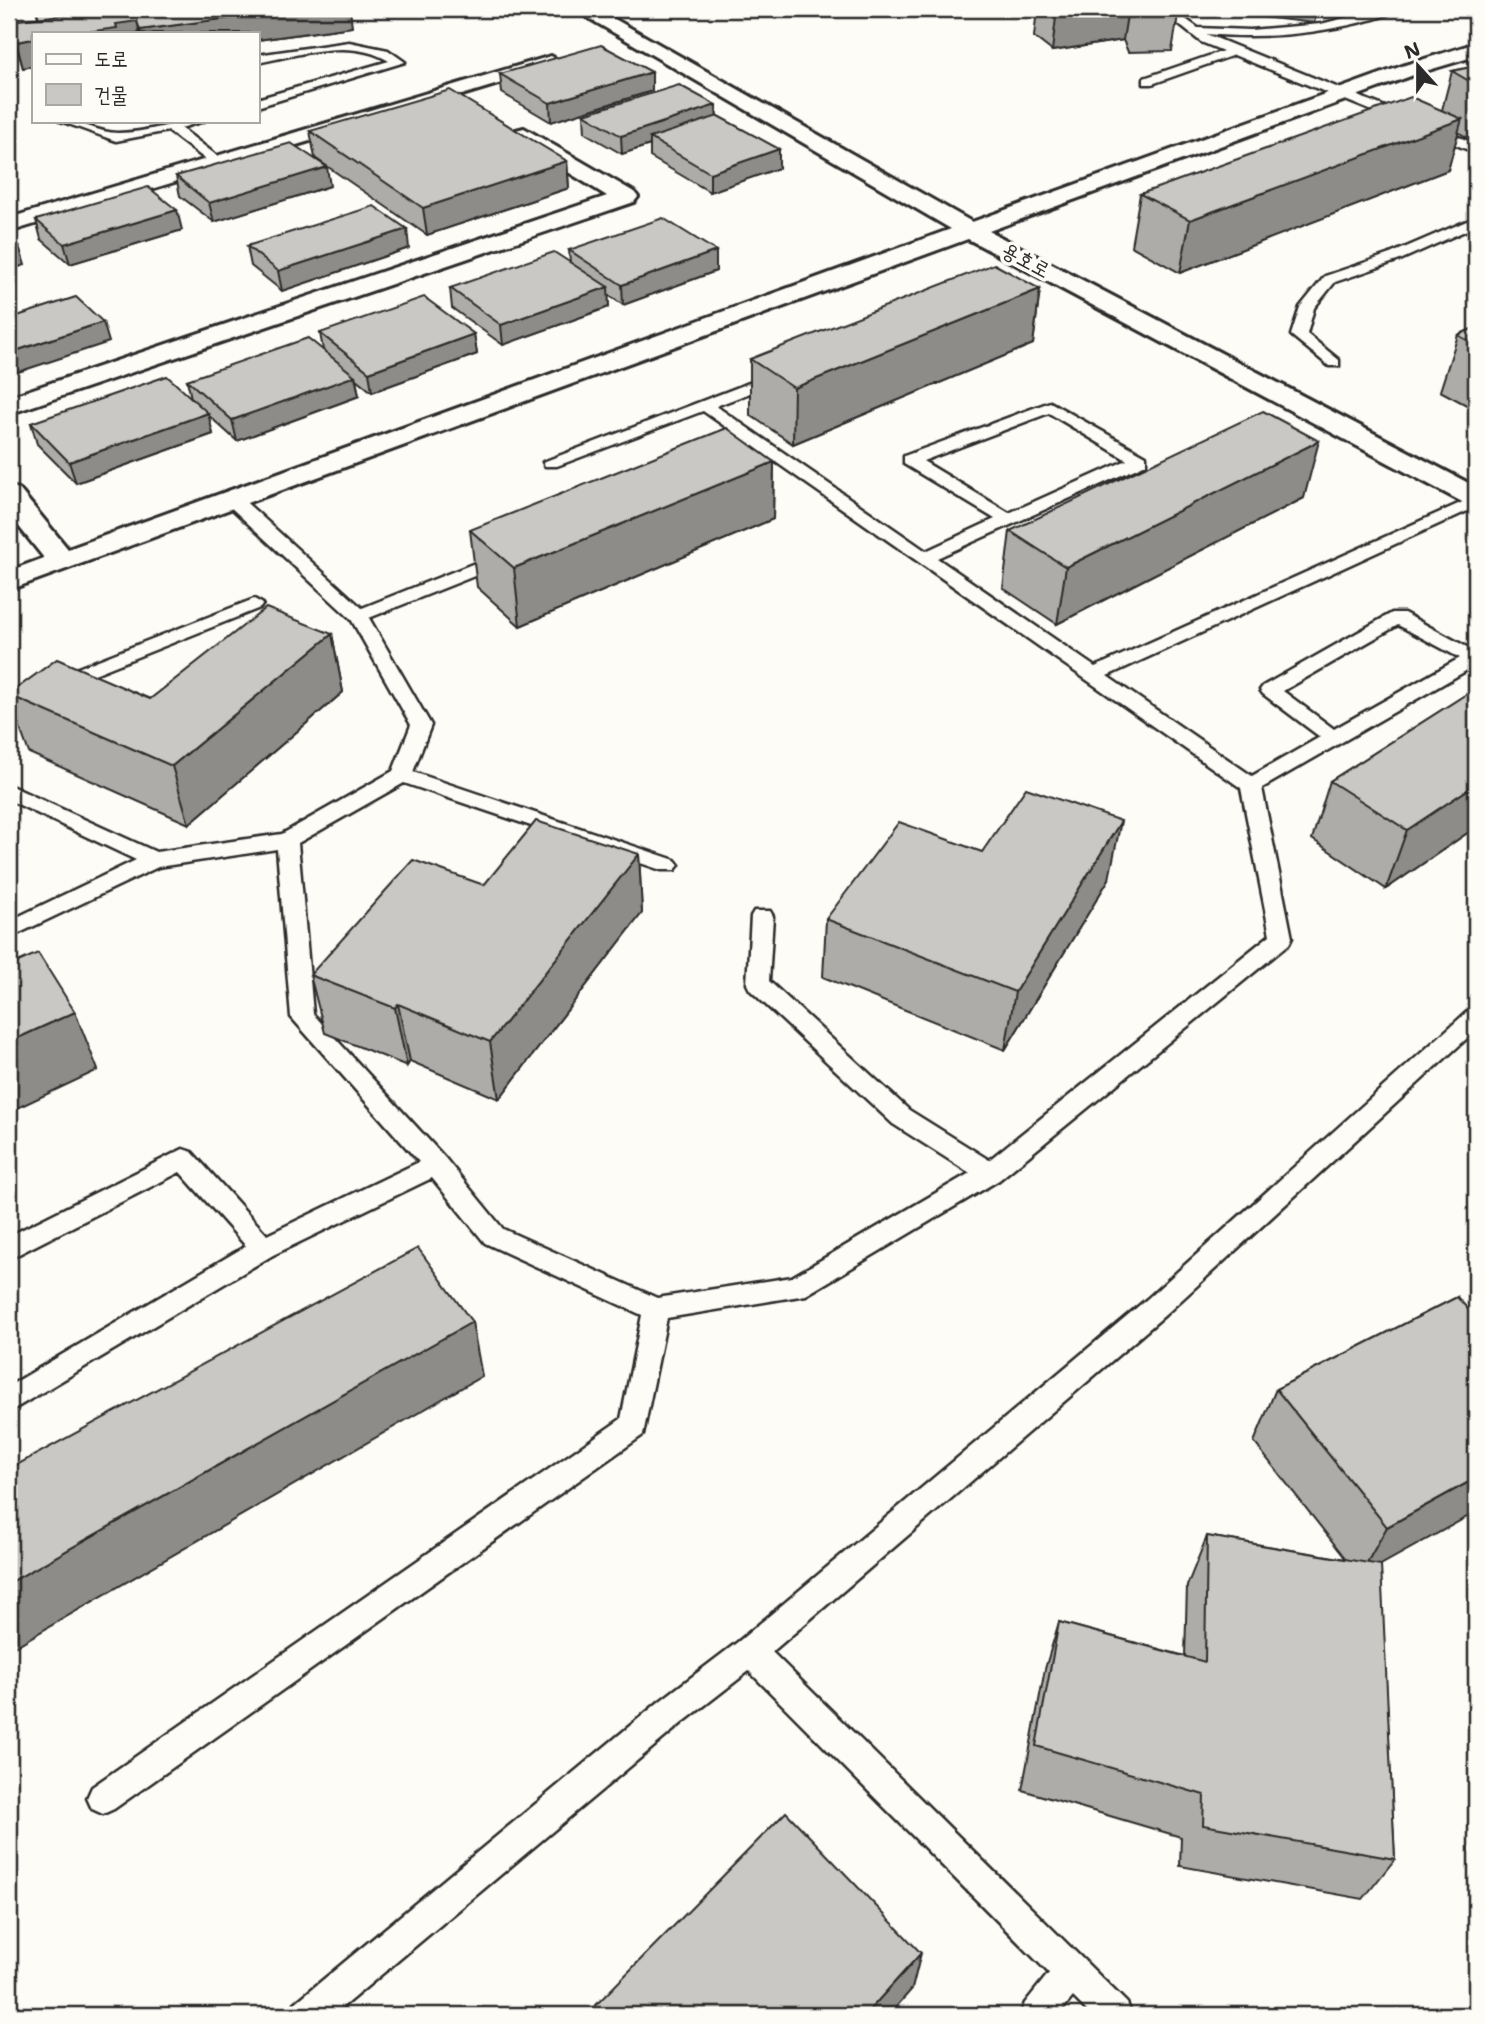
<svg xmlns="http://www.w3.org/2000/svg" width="1485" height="2024" viewBox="0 0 1485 2024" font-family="'Shantell Sans','Poor Story',sans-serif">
  <rect width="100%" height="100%" fill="#fdfcf7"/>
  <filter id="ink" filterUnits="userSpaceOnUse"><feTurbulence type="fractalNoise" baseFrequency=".0143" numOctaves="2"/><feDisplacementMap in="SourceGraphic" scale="14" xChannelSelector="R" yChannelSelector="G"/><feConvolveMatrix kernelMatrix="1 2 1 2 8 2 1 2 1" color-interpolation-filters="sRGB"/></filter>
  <g filter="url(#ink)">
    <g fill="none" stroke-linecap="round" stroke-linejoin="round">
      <g stroke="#2b2b2b" stroke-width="5">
        <g id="lane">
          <path d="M 1159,9 L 1172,9 L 1198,28 L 1250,30 L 1321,24 L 1380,9 L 1397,9 C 1389,16 1373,19 1362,22 C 1310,35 1259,39 1206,34 L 1476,144 L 1476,153 L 1234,55 L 1152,84 L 1144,84 L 1144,78 L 1223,51 L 1201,42 Z"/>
          <path d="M 349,42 L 388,50 L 405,62 L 257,107 L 257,99 L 389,61 C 350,37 299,55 257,63 L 257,55 Z"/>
          <path d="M 60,121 C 81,121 100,133 118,133 C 147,133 175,121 204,121 L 181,128 L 225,162 L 213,165 L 168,131 L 116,141 Z"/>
          <path d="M 1476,217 L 1476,226 L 1400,260 L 1335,282 L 1314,308 L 1307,334 L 1339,360 L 1339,366 L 1329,366 L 1291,335 L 1300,307 L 1325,276 L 1390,254 Z"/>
          <path d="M 778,372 L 786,377 L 784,380 L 716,406 L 926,551 L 995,519 L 904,464 L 904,456 L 1050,402 L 1146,456 L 1146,464 L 937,558 L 1095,667 L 1476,496 L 1476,507 L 1107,676 L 1252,776 L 1320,737 L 1263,694 L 1260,690 L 1263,686 L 1392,613 L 1404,613 L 1476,652 L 1476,665 L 1262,788 L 1292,938 L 1289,944 L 999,1180 L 806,1295 L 667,1318 L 643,1435 L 114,1809 L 103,1814 L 92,1809 L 87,1798 L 92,1787 L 621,1419 L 642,1315 L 485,1243 L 432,1178 L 273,1255 L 9,1412 L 9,1386 L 246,1246 L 180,1172 L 9,1259 L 9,1236 L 183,1149 L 192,1152 L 267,1235 L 419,1162 L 291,1017 L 277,849 L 158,867 L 9,938 L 9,921 L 136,860 L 9,800 L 9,785 L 156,852 L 282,834 L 393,771 L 411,725 L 351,619 L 226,503 L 223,499 L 226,495 L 238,495 L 362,608 L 495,555 L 507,555 L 510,559 L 507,563 L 369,618 L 431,725 L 413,772 L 675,860 L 679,865 L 675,870 L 661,870 L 404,783 L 298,843 L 313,1014 L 445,1158 L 503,1229 L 657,1298 L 792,1277 L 970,1173 L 893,1124 L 750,990 L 747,984 L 751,916 L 754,911 L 770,911 L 773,916 L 769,981 L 909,1110 L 989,1160 L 1270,935 L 1241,788 L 703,411 L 557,466 L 545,466 L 543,462 ZM 1049,413 L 1127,460 L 1009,513 L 923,461 ZM 1398,625 L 1460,658 L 1334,729 L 1283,691 Z"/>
          <path d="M 254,599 L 263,604 L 260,608 L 9,708 L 9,695 Z"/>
          <path d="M 1476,1009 L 1476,1030 L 1165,1315 L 772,1652 L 1127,2003 L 1132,2015 L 1091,2015 L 1073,1997 L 1058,2015 L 1020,2015 L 1025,2003 L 1049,1973 L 749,1671 L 682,1723 L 333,2015 L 290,2015 L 295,2003 L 660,1701 L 739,1641 L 1147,1299 L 1468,1011 Z"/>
        </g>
      </g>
      <g stroke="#2b2b2b" stroke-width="6">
        <g id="street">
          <path d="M 573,9 L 597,9 L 972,222 L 1405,65 L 1476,43 L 1476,56 L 1419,73 L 989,231 L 1476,487 L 1476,507 L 1466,504 L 968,239 L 9,590 L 9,571 L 44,558 L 9,514 L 9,486 L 19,489 L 68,549 L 951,229 Z"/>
          <path d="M 551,56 L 561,62 L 558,66 L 9,232 L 9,218 Z"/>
          <path d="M 524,128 L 634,192 L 638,197 L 634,202 L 9,414 L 9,397 L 607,196 L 516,140 L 513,135 L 516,130 Z"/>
        </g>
      </g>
      <use href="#lane" fill="#fdfcf7" fill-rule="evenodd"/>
      <use href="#street" fill="#fdfcf7" fill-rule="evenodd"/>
    </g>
    <g fill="#adaca9" stroke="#2b2b2b" stroke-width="2">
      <path d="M 36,9 L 352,27 L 257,40 L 257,33 L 33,33 L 33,66 L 23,68 L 9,21 L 38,18 Z"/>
      <path d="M 771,9 L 831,9 L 828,14 Z"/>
      <path d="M 1037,9 L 1179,9 L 1172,51 L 1128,52 L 1123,40 L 1052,51 L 1034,37 Z"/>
      <path d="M 1193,9 L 1349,9 L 1348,13 L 1318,9 L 1314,23 Z"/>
      <path d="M 1476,66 L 1476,143 L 1458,132 L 1448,170 L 1180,273 L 1131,246 L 1140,194 L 1442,110 L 1452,71 Z"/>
      <path d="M 652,72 L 652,91 L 551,122 L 502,93 L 500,74 Z"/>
      <path d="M 716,105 L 717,117 L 779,149 L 779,168 L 710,192 L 650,157 L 650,145 L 622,154 L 585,133 L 584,114 Z"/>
      <path d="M 310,131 L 567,161 L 569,188 L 427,235 L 315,158 Z"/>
      <path d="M 176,176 L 330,186 L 214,222 L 180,196 Z"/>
      <path d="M 36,220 L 182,230 L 70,264 L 41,239 Z"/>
      <path d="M 247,246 L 409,248 L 282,291 L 251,266 Z"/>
      <path d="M 569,250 L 716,271 L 623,305 L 608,295 L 609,307 L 503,345 L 452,308 L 450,288 L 570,263 Z"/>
      <path d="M 1040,289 L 1033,344 L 793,444 L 750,415 L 750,359 Z"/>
      <path d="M 1476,327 L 1476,410 L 1440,391 L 1458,335 Z"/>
      <path d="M 320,333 L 474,334 L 477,354 L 372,392 L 356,379 L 359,396 L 237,441 L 208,415 L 213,434 L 76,483 L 37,444 L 31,423 L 191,398 L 187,380 L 323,350 Z"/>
      <path d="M 774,462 L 773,519 L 520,626 L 477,587 L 470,530 Z"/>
      <path d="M 1304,498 L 1057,624 L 1003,588 L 1010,531 Z"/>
      <path d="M 332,634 L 343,692 L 189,824 L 29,753 L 9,698 L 9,694 L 150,699 Z"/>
      <path d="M 1476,688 L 1476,827 L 1386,889 L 1312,839 L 1330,781 Z"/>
      <path d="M 982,852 L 1109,879 L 1005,1050 L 823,977 L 826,919 Z"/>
      <path d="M 639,854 L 642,913 L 499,1099 L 410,1061 L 407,1066 L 325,1033 L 310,975 L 484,885 Z"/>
      <path d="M 1457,1297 L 1380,1565 L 1395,1859 L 1363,1899 L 1180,1866 L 1181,1837 L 1022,1790 L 1045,1669 L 1059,1622 L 1185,1656 L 1187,1586 L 1207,1536 L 1346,1559 L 1254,1442 L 1276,1389 Z"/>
    </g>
    <g fill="#8d8c89" stroke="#2b2b2b" stroke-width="2">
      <path d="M 109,9 L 124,9 L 137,21 L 140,33 L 79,33 L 39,18 Z"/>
      <path d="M 295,9 L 350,9 L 352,27 L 257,40 L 257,33 L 141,33 L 140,30 Z"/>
      <path d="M 1057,9 L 1128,9 L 1123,40 L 1052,51 Z"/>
      <path d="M 33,39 L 33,66 L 23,68 L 16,42 Z"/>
      <path d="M 652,72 L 652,91 L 551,122 L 550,103 Z"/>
      <path d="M 716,105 L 717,124 L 650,138 L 650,145 L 622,154 L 621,136 Z"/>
      <path d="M 1462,119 L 1448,170 L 1180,273 L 1190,220 Z"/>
      <path d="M 779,149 L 779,168 L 710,192 L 710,173 Z"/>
      <path d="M 567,161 L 569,188 L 427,235 L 423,208 Z"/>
      <path d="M 327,167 L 330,186 L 214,222 L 209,203 Z"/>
      <path d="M 177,210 L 182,230 L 70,264 L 64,244 Z"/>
      <path d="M 407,229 L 409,248 L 282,291 L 278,271 Z"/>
      <path d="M 19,246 L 25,265 L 9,270 L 9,249 Z"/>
      <path d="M 716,251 L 716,271 L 623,305 L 622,285 Z"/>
      <path d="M 608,287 L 609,307 L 503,345 L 501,325 Z"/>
      <path d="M 1040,289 L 1033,344 L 793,444 L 794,388 Z"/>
      <path d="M 103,322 L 109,342 L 9,375 L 9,353 Z"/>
      <path d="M 474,334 L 477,354 L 372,392 L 369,372 Z"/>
      <path d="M 355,376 L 359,396 L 237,441 L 232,420 Z"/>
      <path d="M 208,413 L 213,434 L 76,483 L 69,462 Z"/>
      <path d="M 1319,441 L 1304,498 L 1057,624 L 1066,567 Z"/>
      <path d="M 774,462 L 773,519 L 520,626 L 514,568 Z"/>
      <path d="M 332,634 L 343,692 L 189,824 L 172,766 Z"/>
      <path d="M 1476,784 L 1476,827 L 1386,889 L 1407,830 Z"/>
      <path d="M 1121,821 L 1109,879 L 1005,1050 L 1015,992 Z"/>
      <path d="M 639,854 L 642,913 L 499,1099 L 490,1042 Z"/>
      <path d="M 398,1004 L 410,1061 L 407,1066 L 395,1008 Z"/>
      <path d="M 75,1012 L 98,1070 L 9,1112 L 9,1042 Z"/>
      <path d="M 472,1322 L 482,1376 L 9,1650 L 9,1583 Z"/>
      <path d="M 1476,1478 L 1476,1512 L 1359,1577 L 1387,1527 Z"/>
      <path d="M 921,1953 L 912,1989 L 889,2015 L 865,2015 Z"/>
    </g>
    <g fill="#c9c8c4" stroke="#2b2b2b" stroke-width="2">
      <path d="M 36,9 L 109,9 L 39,18 Z"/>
      <path d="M 121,9 L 295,9 L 140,30 L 137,21 L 116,24 L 117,28 L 79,33 L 33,33 L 33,39 L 16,42 L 9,21 Z"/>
      <path d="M 601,45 L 652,72 L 550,103 L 500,74 Z"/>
      <path d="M 1476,66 L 1476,85 L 1452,71 Z"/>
      <path d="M 679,85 L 716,105 L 621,136 L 584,114 Z"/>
      <path d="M 450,90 L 567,161 L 423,208 L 310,131 Z"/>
      <path d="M 1411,97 L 1462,119 L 1190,220 L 1140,194 Z"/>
      <path d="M 718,116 L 779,149 L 710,173 L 650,138 Z"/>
      <path d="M 291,143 L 327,167 L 209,203 L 176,176 Z"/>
      <path d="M 148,187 L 177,210 L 64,244 L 36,220 Z"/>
      <path d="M 374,206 L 407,229 L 278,271 L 247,246 Z"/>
      <path d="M 663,218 L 716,251 L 622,285 L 569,250 Z"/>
      <path d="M 9,237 L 19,246 L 9,249 Z"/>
      <path d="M 554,252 L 608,287 L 501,325 L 450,288 Z"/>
      <path d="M 994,264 L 1040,289 L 794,388 L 750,359 Z"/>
      <path d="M 76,297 L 103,322 L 9,353 L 9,316 L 11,318 Z"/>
      <path d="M 424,297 L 474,334 L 369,372 L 320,333 Z"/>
      <path d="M 1476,327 L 1476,345 L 1458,335 Z"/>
      <path d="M 308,338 L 355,376 L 232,420 L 187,380 Z"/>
      <path d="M 167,376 L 208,413 L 69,462 L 31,423 Z"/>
      <path d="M 1263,411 L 1319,441 L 1066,567 L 1010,531 Z"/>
      <path d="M 727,428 L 774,462 L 514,568 L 470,530 Z"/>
      <path d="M 266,608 L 332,634 L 172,766 L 9,695 L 9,694 L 57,659 L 150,699 Z"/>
      <path d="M 1476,688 L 1476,784 L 1407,830 L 1330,781 Z"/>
      <path d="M 1026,788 L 1121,821 L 1015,992 L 826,919 L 899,822 L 982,852 Z"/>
      <path d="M 536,821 L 639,854 L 490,1042 L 398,1004 L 395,1008 L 310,975 L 413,860 L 484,885 Z"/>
      <path d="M 38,953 L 75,1012 L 9,1042 L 9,966 Z"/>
      <path d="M 418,1248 L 472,1322 L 9,1583 L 9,1469 Z"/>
      <path d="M 1457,1297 L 1476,1318 L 1476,1478 L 1387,1527 L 1276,1389 Z"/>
      <path d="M 1207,1536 L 1381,1565 L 1395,1859 L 1203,1825 L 1204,1795 L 1036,1746 L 1059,1622 L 1205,1662 Z"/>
      <path d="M 786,1812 L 921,1953 L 865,2015 L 586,2015 Z"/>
    </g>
  </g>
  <g text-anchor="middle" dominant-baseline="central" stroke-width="7" stroke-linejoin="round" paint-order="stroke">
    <g font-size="21" fill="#2b2b2b" stroke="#fdfcf7">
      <text transform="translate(1026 260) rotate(28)">용호로</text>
    </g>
  </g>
  <rect width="1485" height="2024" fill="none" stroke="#fdfcf7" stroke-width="35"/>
  <rect x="18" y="18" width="1450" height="1989" fill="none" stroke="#2b2b2b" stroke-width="2.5" filter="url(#ink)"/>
  <rect x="32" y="32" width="228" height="91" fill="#fdfcf7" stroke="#a9a8a5" stroke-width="2"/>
  <rect x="46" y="54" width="35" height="10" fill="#fdfcf7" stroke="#a9a8a5" stroke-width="2"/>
  <text x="94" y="66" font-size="21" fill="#2b2b2b">도로</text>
  <rect x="46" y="84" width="35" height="21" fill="#c9c8c4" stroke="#a9a8a5" stroke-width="2"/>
  <text x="94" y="102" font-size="21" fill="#2b2b2b">건물</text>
  <g transform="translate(1418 66) rotate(339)" stroke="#fdfcf7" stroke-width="5" paint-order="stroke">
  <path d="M0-5L12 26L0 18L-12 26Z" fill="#2b2b2b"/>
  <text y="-10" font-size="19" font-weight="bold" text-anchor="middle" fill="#2b2b2b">N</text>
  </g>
</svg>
